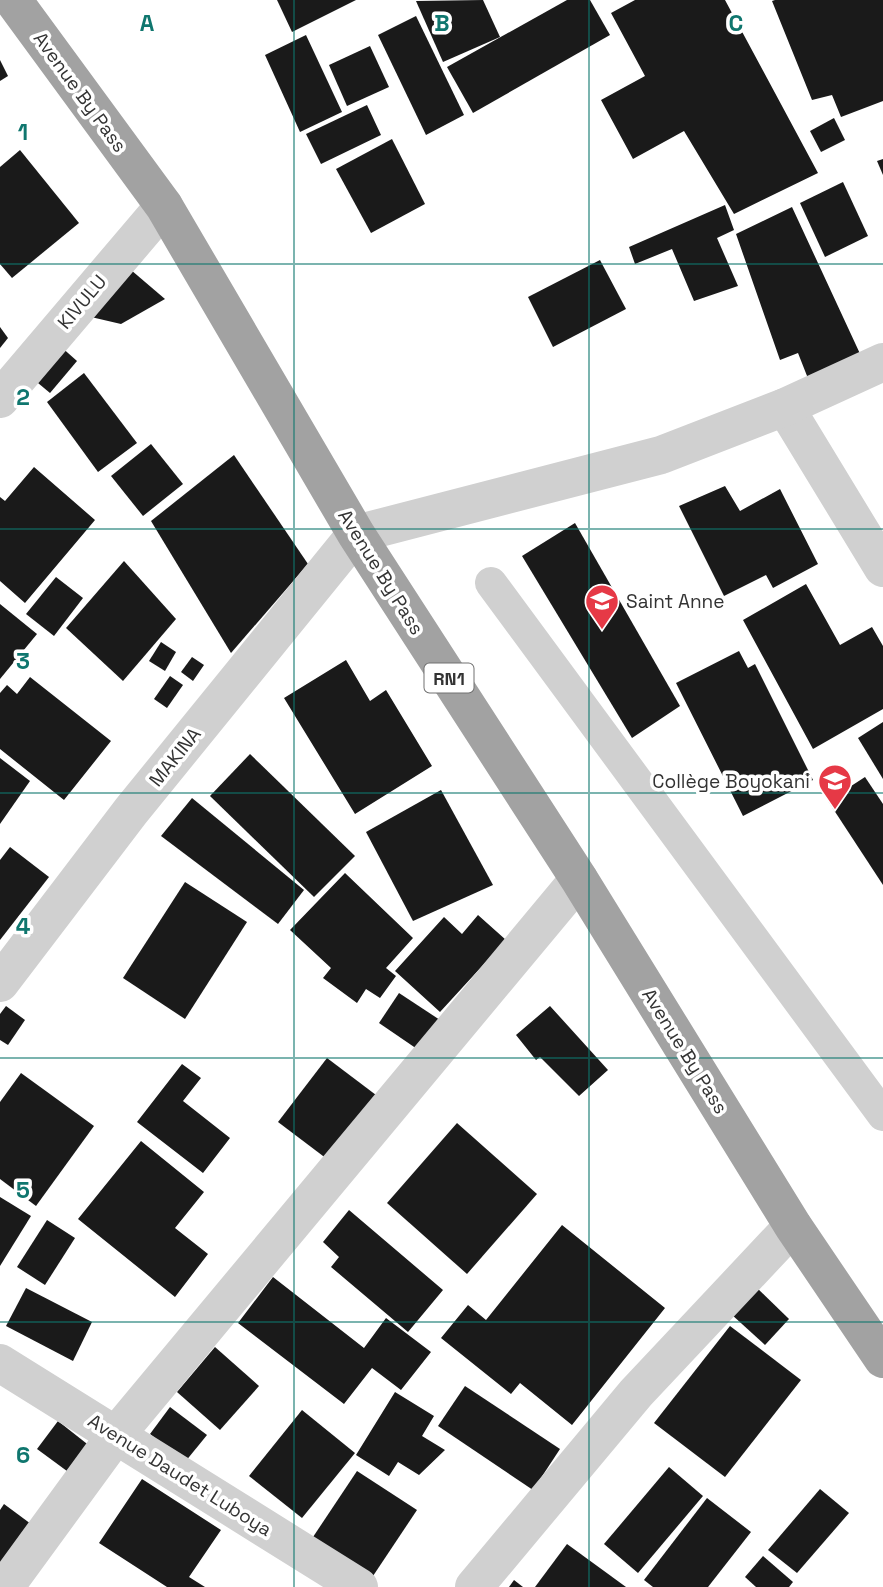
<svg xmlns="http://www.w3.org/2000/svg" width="883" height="1587" viewBox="0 0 883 1587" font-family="'Space Grotesk',sans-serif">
  <rect width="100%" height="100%" fill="#fff"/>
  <g fill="#1a1a1a">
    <path d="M 277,0 L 356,0 L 292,32 Z"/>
    <path d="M 483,0 L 500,37 L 443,62 L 416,1 Z"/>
    <path d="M 567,0 L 590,0 L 610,35 L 473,113 L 447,67 Z"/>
    <path d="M 635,0 L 725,0 L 818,173 L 734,214 L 684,131 L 633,159 L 601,100 L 645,76 L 611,13 Z"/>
    <path d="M 775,0 L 883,0 L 883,101 L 841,117 L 832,95 L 812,100 L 772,1 Z"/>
    <path d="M 416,16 L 464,115 L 426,135 L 378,35 Z"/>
    <path d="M 306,35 L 342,112 L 300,132 L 265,55 Z"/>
    <path d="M 370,46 L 389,87 L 347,106 L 329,65 Z"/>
    <path d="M 0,60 L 8,76 L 0,81 Z"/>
    <path d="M 367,105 L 381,135 L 321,164 L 306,134 Z"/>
    <path d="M 834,118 L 845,140 L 821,152 L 810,131 Z"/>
    <path d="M 392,139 L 425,204 L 371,233 L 336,169 Z"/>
    <path d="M 20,150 L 79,223 L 12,278 L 0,264 L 0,167 Z"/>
    <path d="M 883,159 L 883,175 L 877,161 Z"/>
    <path d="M 843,182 L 868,236 L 825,257 L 800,203 Z"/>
    <path d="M 725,205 L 734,230 L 717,238 L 738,286 L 694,301 L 672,249 L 635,264 L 629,247 Z"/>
    <path d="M 792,207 L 862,358 L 809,381 L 798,353 L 780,360 L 736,234 Z"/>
    <path d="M 600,260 L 626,309 L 553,347 L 528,297 Z"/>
    <path d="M 131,270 L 165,299 L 121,324 L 91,317 Z"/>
    <path d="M 0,327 L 8,338 L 0,348 Z"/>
    <path d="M 59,345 L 77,361 L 50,393 L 32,378 Z"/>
    <path d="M 84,373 L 137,443 L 98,472 L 47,402 Z"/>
    <path d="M 151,444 L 183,484 L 143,516 L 111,476 Z"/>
    <path d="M 234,455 L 308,564 L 231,653 L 151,521 Z"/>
    <path d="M 34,467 L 95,520 L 25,603 L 0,581 L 0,497 L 5,501 Z"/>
    <path d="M 725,486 L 740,511 L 780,489 L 818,564 L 773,588 L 766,575 L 724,596 L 679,506 Z"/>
    <path d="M 575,523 L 680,706 L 632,738 L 522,556 Z"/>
    <path d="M 124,561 L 176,619 L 123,681 L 66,628 Z"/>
    <path d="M 56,577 L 83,598 L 54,636 L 26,614 Z"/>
    <path d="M 806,584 L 840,645 L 872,627 L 883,646 L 883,709 L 813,749 L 743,620 Z"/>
    <path d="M 0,604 L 37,634 L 0,679 Z"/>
    <path d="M 161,642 L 176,652 L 165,671 L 149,661 Z"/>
    <path d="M 739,651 L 748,668 L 755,664 L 813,780 L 743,816 L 676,683 Z"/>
    <path d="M 192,657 L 204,665 L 193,681 L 181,672 Z"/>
    <path d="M 346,660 L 370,701 L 386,690 L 432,766 L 355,814 L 284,698 Z"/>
    <path d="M 170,676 L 183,685 L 167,708 L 154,699 Z"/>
    <path d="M 30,677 L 111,741 L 64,800 L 0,749 L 0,693 L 7,685 L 17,694 Z"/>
    <path d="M 883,722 L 883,779 L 858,738 Z"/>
    <path d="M 250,754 L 355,856 L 314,897 L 210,796 Z"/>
    <path d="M 0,758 L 30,781 L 0,824 Z"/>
    <path d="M 865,777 L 883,804 L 883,885 L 828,801 Z"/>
    <path d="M 441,790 L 493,885 L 413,921 L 366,832 Z"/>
    <path d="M 192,798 L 304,890 L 278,924 L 161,836 Z"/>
    <path d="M 10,847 L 49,877 L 0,940 L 0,860 Z"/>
    <path d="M 345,873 L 413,938 L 386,968 L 396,976 L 380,998 L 366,989 L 357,1003 L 323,978 L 331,968 L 290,930 Z"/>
    <path d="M 185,882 L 247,922 L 185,1019 L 123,978 Z"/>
    <path d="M 478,915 L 506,940 L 440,1012 L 395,971 L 444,917 L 462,934 Z"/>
    <path d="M 399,993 L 440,1020 L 420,1051 L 379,1023 Z"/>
    <path d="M 6,1006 L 25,1020 L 8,1045 L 0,1040 L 0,1014 Z"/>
    <path d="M 550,1006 L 608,1070 L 579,1096 L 540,1057 L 536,1060 L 516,1035 Z"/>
    <path d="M 327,1058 L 376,1095 L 327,1159 L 278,1122 Z"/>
    <path d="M 182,1064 L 201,1078 L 183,1101 L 230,1138 L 203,1173 L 137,1122 Z"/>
    <path d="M 21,1073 L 94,1126 L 36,1206 L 0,1179 L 0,1102 Z"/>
    <path d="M 457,1123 L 537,1194 L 467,1274 L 387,1203 Z"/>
    <path d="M 141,1141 L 204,1192 L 175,1228 L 208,1254 L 175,1297 L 78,1219 Z"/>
    <path d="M 0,1197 L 31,1216 L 0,1266 Z"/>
    <path d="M 349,1210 L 443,1290 L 408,1332 L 331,1267 L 339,1257 L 323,1242 Z"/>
    <path d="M 47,1220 L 75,1238 L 45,1285 L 17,1267 Z"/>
    <path d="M 562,1225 L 665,1308 L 572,1425 L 520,1383 L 511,1394 L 441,1338 L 468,1305 L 486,1320 Z"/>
    <path d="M 273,1277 L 364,1348 L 386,1318 L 431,1352 L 401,1390 L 372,1368 L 344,1404 L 238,1323 Z"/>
    <path d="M 756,1287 L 789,1319 L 765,1345 L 731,1314 Z"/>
    <path d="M 26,1288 L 92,1322 L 73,1361 L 6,1326 Z"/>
    <path d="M 730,1326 L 801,1380 L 725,1477 L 654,1423 Z"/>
    <path d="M 215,1347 L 259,1386 L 220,1430 L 177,1392 Z"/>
    <path d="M 465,1386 L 560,1449 L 533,1490 L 438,1426 Z"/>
    <path d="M 395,1392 L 434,1416 L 422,1436 L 445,1450 L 419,1475 L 398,1462 L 389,1476 L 356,1455 Z"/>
    <path d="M 170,1407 L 207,1435 L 185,1462 L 150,1434 Z"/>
    <path d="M 302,1410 L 355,1453 L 302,1518 L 249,1476 Z"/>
    <path d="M 58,1421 L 91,1447 L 71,1474 L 37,1449 Z"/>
    <path d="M 669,1467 L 703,1496 L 638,1573 L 604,1544 Z"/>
    <path d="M 357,1471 L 417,1510 L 369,1582 L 309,1543 Z"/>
    <path d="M 142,1479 L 221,1530 L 189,1577 L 205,1587 L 167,1587 L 99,1543 Z"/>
    <path d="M 820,1489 L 849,1513 L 797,1573 L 768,1550 Z"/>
    <path d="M 707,1498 L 751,1532 L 708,1587 L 653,1587 L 644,1580 Z"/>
    <path d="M 4,1504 L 31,1524 L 0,1567 L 0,1510 Z"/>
    <path d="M 567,1544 L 626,1587 L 535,1587 Z"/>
    <path d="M 763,1556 L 793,1582 L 789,1587 L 756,1587 L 745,1577 Z"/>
    <path d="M 514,1580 L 523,1587 L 509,1587 Z"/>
  </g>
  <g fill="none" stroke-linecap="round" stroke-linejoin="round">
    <path stroke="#d0d0d0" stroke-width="32" d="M 491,583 L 883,1115"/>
    <g stroke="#d0d0d0" stroke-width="38">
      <path d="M 0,399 L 164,206"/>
      <path d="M 785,407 L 883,568"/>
      <path d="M 0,983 L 131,811 L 356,534 L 661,455 L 785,407 L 883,362"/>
      <path d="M 0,1363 L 359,1587"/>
      <path d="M 5,1587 L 116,1435 L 579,879"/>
      <path d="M 474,1587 L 636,1393 L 793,1226"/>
    </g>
    <path stroke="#a2a2a2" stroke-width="38" d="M 13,0 L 164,206 L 356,534 L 579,879 L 793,1226 L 883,1359"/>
  </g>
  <path fill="none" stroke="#0f766e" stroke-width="2" stroke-opacity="0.55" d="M 294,0 L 294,1587M 589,0 L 589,1587M 0,264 L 883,264M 0,529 L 883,529M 0,793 L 883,793M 0,1058 L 883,1058M 0,1322 L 883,1322"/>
  <defs>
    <g id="school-pin" transform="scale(1.75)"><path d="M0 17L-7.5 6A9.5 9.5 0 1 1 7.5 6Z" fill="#e63946" stroke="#fff"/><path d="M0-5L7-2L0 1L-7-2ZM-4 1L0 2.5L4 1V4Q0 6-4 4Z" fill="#fff"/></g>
  </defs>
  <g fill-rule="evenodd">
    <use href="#school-pin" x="602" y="601"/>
    <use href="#school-pin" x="835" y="781"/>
  </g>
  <g text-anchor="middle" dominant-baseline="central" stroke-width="7" stroke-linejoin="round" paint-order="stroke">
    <rect fill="#fff" stroke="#707070" stroke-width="2" x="424.5" y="663.5" width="49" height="29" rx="5"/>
    <g font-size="18" font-weight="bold" fill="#333">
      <text x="449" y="678">RN1</text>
    </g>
    <g font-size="19" fill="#333" stroke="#fff">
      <text transform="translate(80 92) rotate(54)">Avenue By Pass</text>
      <text transform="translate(82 302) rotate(-50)">KIVULU</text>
      <text transform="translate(381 572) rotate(58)">Avenue By Pass</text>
      <text transform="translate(175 757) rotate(-51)">MAKINA</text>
      <text transform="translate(685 1051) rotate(58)">Avenue By Pass</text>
      <text transform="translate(180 1475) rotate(32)">Avenue Daudet Luboya</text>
    </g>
    <g font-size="19" fill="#333" stroke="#fff" text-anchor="start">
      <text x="626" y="601">Saint Anne</text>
      <text x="810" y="781" text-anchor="end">Collège Boyokani</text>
    </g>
  </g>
  <g font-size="23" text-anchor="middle" font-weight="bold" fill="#0f766e" stroke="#fff" stroke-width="7" stroke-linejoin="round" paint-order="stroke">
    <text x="147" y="31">A</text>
    <text x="442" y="31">B</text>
    <text x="736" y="31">C</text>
    <text x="23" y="140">1</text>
    <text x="23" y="405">2</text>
    <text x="23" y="669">3</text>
    <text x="23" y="934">4</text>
    <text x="23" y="1198">5</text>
    <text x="23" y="1463">6</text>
  </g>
</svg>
